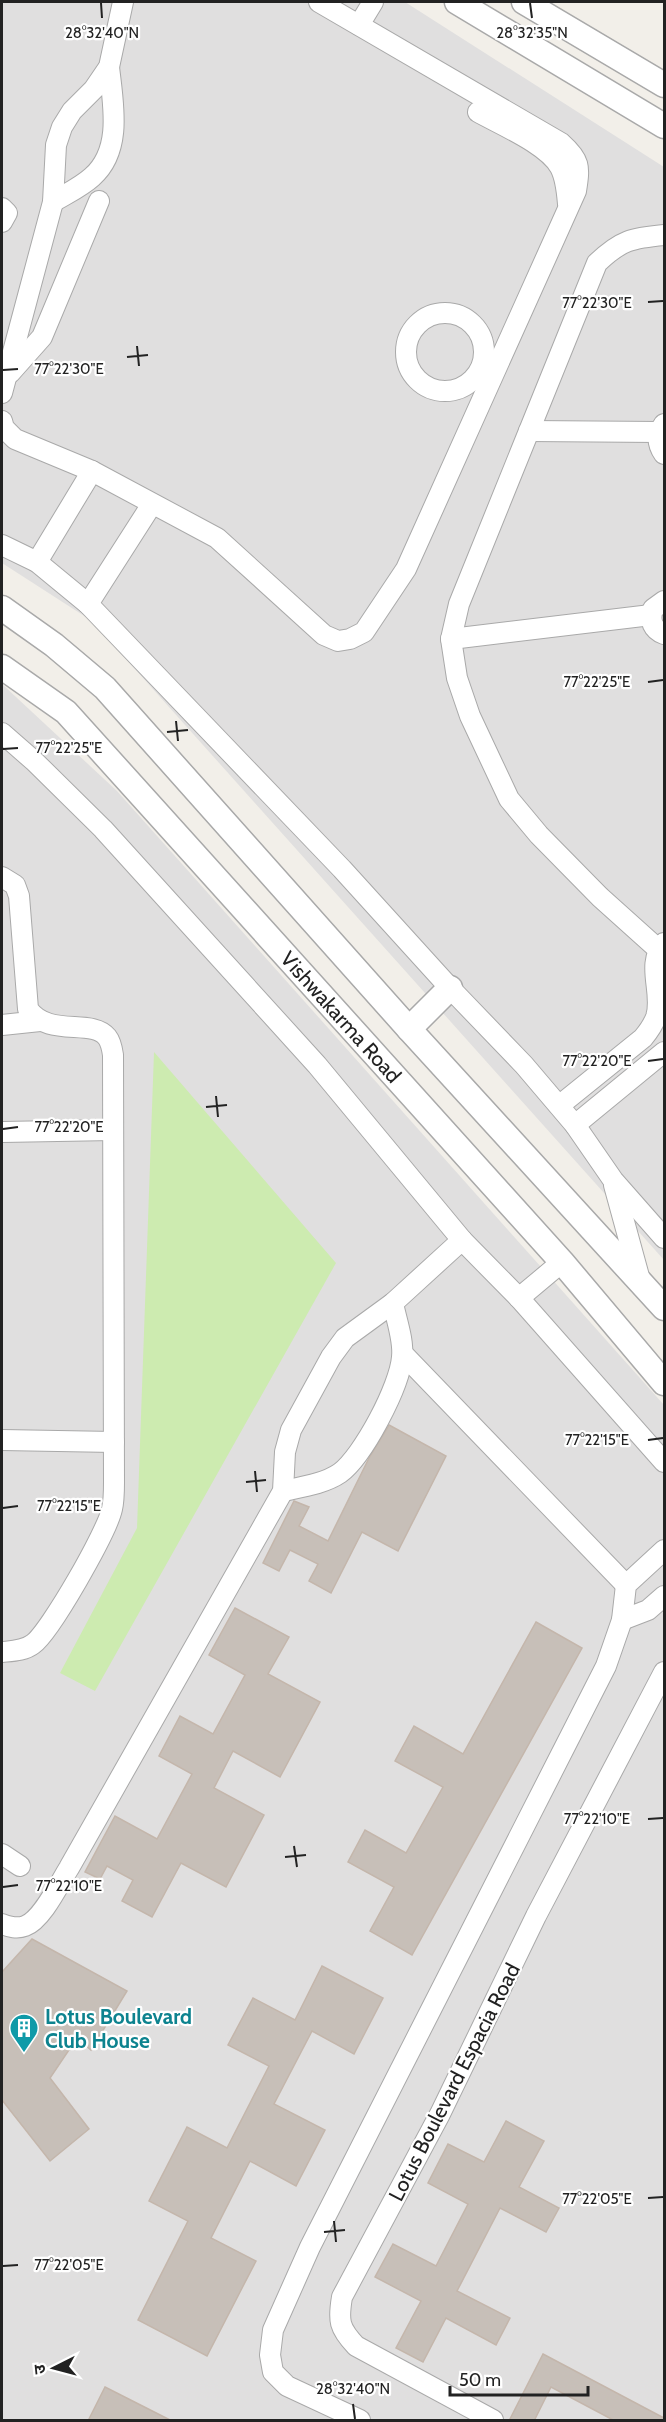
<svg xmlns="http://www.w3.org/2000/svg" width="666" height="2422" viewBox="0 0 666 2422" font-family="Cabin,'Noto Sans Devanagari',sans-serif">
  <rect width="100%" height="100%" fill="#f2efe9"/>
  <g fill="#e0dfdf">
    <path d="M 2,2 L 405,2 L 664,167 L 664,1260 L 92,621 L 2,563 Z"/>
    <path d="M 2,684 L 117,791 L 664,1405 L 664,2420 L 2,2420 Z"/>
  </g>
  <path fill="#cdebb0" d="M 154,1052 L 336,1263 L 95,1691 L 60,1673 L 137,1528 Z"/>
  <g fill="#c7bfb8" stroke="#c4b6ab" stroke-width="1.5">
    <path d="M 389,1425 L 446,1456 L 398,1551 L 362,1532 L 331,1593 L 309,1581 L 318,1564 L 290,1550 L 279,1571 L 263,1563 L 294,1501 L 309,1507 L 299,1526 L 328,1541 L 370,1456 Z"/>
    <path d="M 235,1608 L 289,1637 L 268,1674 L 320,1702 L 280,1777 L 233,1751 L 214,1788 L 264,1815 L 226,1887 L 181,1863 L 152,1917 L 122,1901 L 133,1880 L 107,1866 L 100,1879 L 85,1872 L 115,1816 L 157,1839 L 192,1774 L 159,1756 L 180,1716 L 213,1734 L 245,1675 L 209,1655 Z"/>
    <path d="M 536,1622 L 582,1648 L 412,1955 L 370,1931 L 394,1887 L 348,1862 L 365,1830 L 406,1853 L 443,1787 L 395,1761 L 414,1726 L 463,1754 Z"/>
    <path d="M 32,1939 L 127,1991 L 91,2050 L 77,2038 L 50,2078 L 89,2129 L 50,2161 L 2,2100 L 2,1972 Z"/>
    <path d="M 322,1966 L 383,1998 L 354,2054 L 312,2031 L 274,2104 L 325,2130 L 296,2186 L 250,2161 L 211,2238 L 256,2261 L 207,2356 L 138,2320 L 188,2221 L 149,2201 L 187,2127 L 227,2148 L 269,2066 L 228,2045 L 253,1998 L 295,2020 Z"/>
    <path d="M 506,2121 L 544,2141 L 519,2187 L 559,2208 L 546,2232 L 500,2208 L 457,2291 L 510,2318 L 496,2345 L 446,2318 L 423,2362 L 396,2348 L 421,2301 L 375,2277 L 393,2244 L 436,2266 L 468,2204 L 428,2183 L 448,2144 L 484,2162 Z"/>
    <path d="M 543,2354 L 664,2418 L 664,2421 L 615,2421 L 551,2387 L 534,2421 L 509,2421 Z"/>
    <path d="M 105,2387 L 172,2421 L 88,2421 Z"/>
  </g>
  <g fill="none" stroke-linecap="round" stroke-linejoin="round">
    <g stroke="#a9a9a9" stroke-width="22">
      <g id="minor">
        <path d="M 359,25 L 373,2"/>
        <path d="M 478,112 C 501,125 547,144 560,167 C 566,178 567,192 568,204"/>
        <path d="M 53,202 C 66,194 81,187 92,177 C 123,150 113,103 109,67"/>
        <path d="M 2,208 L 7,213 L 2,222"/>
        <circle cx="445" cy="352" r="39"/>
        <path d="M 10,373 L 42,337 L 99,201"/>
        <path d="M 2,393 L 53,202 L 56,145 L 62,127 L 72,111 L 94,89 L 109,67 L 123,2"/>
        <path d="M 2,421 L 4,428 L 15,439 L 92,471 L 217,538 L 324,635 L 338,641 L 350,639 L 364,632 L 406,569 L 576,191 C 580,166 580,160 561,143 L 319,2"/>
        <path d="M 664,424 C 657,434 657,444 664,454"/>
        <path d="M 529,431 L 659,432"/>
        <path d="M 2,545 L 37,562 L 88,604 L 342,869 L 450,988 L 524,1065 L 575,1125 L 613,1180 L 664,1238"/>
        <path d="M 37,562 L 92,471"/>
        <path d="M 664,601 L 653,609 C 649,621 653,630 664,634"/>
        <path d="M 88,604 L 152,504"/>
        <path d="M 451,639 L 651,615"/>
        <path d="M 2,733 L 34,761 L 103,829 L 317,1065 L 462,1240"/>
        <path d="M 2,877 L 15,885 L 19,896 L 28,1009 C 48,1038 92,1018 107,1037 C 111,1042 112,1048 113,1055 L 114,1482 C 114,1491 114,1501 112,1509 C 107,1532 50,1632 33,1644 C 24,1651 12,1651 2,1652"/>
        <path d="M 659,950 L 600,897 L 539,835 L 509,799 L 470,716 L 457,678 L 451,639 L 459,604 L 597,263 C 621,240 632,238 664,235"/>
        <path d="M 2,1025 L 40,1021"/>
        <path d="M 560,1105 L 643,1038 C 648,1032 653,1025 656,1017 C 664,993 645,965 664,943"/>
        <path d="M 575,1125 L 664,1052"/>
        <path d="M 2,1132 L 113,1130"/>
        <path d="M 614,1185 L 640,1280"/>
        <path d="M 519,1298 L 562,1262"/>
        <path d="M 403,1354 L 626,1585"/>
        <path d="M 2,1440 L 114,1442"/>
        <path d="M 283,1491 C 301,1487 324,1484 340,1473 C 363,1456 400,1386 402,1357 C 404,1340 396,1319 393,1303"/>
        <path d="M 622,1620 L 648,1610 L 664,1596"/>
        <path d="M 2,1854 L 20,1866"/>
        <path d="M 2,1924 C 10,1927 17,1929 25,1926 C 42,1920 59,1884 69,1868 L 283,1491 L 285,1452 L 291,1430 L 331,1357 L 345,1338 L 393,1303 L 462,1240 L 519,1298 L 664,1462"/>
        <path d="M 360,2420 L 287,2386 L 273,2372 L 270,2355 L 273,2330 L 310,2247 L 606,1666 L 622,1620 L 626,1585 L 664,1550"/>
        <path d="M 493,2420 L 356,2346 C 339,2328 338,2321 342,2297 L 440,2114 L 536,1916 L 664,1672"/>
      </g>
    </g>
    <g stroke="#a9a9a9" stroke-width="27">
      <g id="tertiary">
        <path d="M 457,2 L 664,126"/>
        <path d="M 524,2 L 664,85"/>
        <path d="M 2,608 L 54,645 L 105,688 L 409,1029 L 664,1308"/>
        <path d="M 2,667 L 66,712 L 562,1262 L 664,1383"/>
        <path d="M 409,1029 L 450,988"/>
      </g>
    </g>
    <use href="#minor" stroke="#fff" stroke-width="20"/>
    <use href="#tertiary" stroke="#fff" stroke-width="24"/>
  </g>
  <path fill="none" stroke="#222" stroke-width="2" d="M 101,3 L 102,18M 530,3 L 532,18M 648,302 L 663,301M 137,346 L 139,366M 127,357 L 148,355M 3,370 L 18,369M 648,682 L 663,680M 176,721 L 178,741M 167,732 L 188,730M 3,749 L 18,748M 648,1061 L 663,1059M 216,1096 L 218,1117M 206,1107 L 227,1105M 3,1129 L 18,1127M 648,1440 L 663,1438M 255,1471 L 257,1492M 246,1482 L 266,1480M 3,1508 L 18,1506M 648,1819 L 663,1818M 294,1846 L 297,1867M 285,1857 L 306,1855M 3,1887 L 18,1885M 648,2198 L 663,2197M 334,2221 L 336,2242M 324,2232 L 345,2230M 3,2266 L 18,2265M 353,2404 L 355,2419"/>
  <defs>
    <g id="building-pin" transform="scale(1.5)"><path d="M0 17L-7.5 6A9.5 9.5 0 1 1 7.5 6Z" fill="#0f9aa8" stroke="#fff"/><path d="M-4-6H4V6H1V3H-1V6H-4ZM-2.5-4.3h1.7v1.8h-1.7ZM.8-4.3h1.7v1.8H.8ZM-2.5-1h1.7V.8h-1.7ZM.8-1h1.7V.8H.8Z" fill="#fff"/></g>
  </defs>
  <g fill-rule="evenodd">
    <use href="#building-pin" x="24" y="2028"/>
  </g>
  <g text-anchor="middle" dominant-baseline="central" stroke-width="4.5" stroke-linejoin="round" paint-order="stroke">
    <g font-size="21" fill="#222" stroke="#fff">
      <text transform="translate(341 1017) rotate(48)">Vishwakarma Road</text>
      <text transform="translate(454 2082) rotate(-63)">Lotus Boulevard Espacia Road</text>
    </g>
    <g font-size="21" font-weight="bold" fill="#0d838f" stroke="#fff" text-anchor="start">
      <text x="45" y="2016">Lotus Boulevard<tspan x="45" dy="24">Club House</tspan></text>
    </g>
  </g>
  <g font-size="15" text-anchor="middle" fill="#222" stroke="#fff" stroke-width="4.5" stroke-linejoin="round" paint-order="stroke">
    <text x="102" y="38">28°32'40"N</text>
    <text x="532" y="38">28°32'35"N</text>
    <text x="597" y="308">77°22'30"E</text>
    <text x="69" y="374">77°22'30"E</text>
    <text x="597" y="687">77°22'25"E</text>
    <text x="69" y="753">77°22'25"E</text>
    <text x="597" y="1066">77°22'20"E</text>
    <text x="69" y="1132">77°22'20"E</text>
    <text x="597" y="1445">77°22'15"E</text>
    <text x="69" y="1511">77°22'15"E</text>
    <text x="597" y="1824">77°22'10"E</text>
    <text x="69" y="1891">77°22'10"E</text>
    <text x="597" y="2204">77°22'05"E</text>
    <text x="69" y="2270">77°22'05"E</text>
    <text x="353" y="2394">28°32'40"N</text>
  </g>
  <rect width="666" height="2422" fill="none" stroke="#222222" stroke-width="6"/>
  <g transform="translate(54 2368) rotate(264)" stroke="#ffffff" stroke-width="4.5" paint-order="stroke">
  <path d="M0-4.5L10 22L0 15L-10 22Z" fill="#222222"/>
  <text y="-9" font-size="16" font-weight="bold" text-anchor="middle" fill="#222222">उ</text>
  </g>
  <path d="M450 2386v9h138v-9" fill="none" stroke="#222222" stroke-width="3"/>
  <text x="459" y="2386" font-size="18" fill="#222222" stroke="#ffffff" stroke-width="4.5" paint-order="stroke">50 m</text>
</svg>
